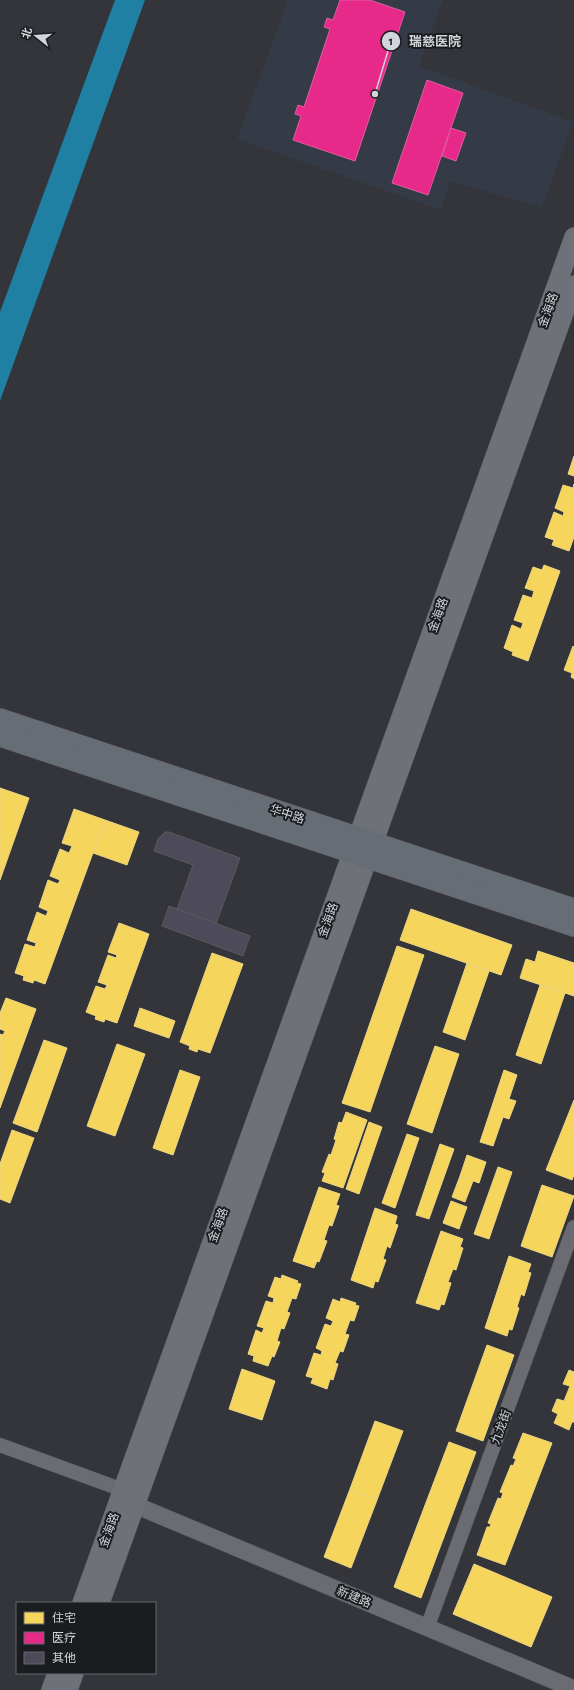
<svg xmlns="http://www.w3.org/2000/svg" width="574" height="1690" viewBox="0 0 574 1690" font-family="'Alegreya Sans','Noto Sans SC',sans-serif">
  <rect width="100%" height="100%" fill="#34353b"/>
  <path fill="#353a47" d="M 288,0 L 443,0 L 419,66 L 573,122 L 542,208 L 450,181 L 441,210 L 237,139 Z"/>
  <path fill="#1f80a3" d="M 115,0 L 145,0 L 0,401 L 0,312 Z"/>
  <g fill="#f6d55c" stroke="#ebd582">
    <path d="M 574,456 L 574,476 L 568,474 Z"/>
    <path d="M 574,484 L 574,537 L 569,551 L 552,545 L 554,540 L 545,537 L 554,512 L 563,516 L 564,512 L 555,508 L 563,485 L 573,488 Z"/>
    <path d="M 544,565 L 560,571 L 528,661 L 512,655 L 513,652 L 504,648 L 512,625 L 521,629 L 523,623 L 514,620 L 523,595 L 532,598 L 534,591 L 525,588 L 533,567 L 542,570 Z"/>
    <path d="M 573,646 L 574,647 L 574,679 L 571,677 L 572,673 L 564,670 Z"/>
    <path d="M 0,788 L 29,798 L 0,880 Z"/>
    <path d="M 74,809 L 105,820 L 45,984 L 34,980 L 33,983 L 23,980 L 24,976 L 15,973 L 25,944 L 35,947 L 36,943 L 27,940 L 37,912 L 46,916 L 48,911 L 39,907 L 48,880 L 58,884 L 60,880 L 50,876 L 60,849 L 69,853 L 72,846 L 62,843 Z"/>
    <path d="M 105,820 L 139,832 L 127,865 L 93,853 Z"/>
    <path d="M 411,909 L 512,945 L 501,975 L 400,940 Z"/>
    <path d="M 119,923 L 149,934 L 117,1023 L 105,1019 L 104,1022 L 95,1019 L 96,1016 L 86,1012 L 96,986 L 105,989 L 107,985 L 98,982 L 108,955 L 116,958 L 117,955 L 108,952 Z"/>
    <path d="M 397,946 L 424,955 L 370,1112 L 342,1103 Z"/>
    <path d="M 538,951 L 574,963 L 574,996 L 520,978 L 526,959 L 535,962 Z"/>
    <path d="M 212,953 L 243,964 L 210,1053 L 198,1049 L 197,1052 L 189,1049 L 190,1046 L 180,1042 Z"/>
    <path d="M 467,963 L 489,971 L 465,1040 L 443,1032 Z"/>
    <path d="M 540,985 L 565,993 L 541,1064 L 516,1055 Z"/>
    <path d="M 6,998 L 36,1009 L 0,1108 L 0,1034 L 3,1035 L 5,1031 L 0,1029 L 0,1013 Z"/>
    <path d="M 140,1008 L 175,1021 L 169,1038 L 134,1026 Z"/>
    <path d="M 44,1040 L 67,1048 L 37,1132 L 13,1123 Z"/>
    <path d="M 117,1044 L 145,1054 L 115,1136 L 87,1126 Z"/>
    <path d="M 435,1046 L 459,1054 L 432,1133 L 407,1124 Z"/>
    <path d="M 180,1070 L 200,1077 L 173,1155 L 153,1148 Z"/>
    <path d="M 504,1070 L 517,1075 L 509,1099 L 516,1101 L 509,1119 L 503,1117 L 493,1146 L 480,1142 Z"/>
    <path d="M 574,1100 L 574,1175 L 572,1180 L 546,1170 Z"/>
    <path d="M 346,1112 L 367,1120 L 343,1188 L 322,1181 L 325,1173 L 322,1172 L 329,1154 L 331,1155 L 336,1140 L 334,1139 L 339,1122 L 342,1123 Z"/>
    <path d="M 369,1122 L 382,1127 L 359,1194 L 346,1189 Z"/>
    <path d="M 12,1130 L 34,1138 L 10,1203 L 0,1199 L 0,1164 Z"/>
    <path d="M 407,1134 L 419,1138 L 395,1208 L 382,1203 Z"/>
    <path d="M 440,1144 L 454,1149 L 429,1219 L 416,1215 Z"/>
    <path d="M 467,1155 L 486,1162 L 479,1183 L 460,1176 Z"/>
    <path d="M 498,1167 L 512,1172 L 489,1239 L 474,1234 Z"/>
    <path d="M 460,1176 L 473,1181 L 465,1202 L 452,1197 Z"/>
    <path d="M 542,1185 L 574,1196 L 552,1257 L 521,1246 Z"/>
    <path d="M 319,1187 L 340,1194 L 336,1205 L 339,1206 L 332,1226 L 329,1225 L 324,1240 L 327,1241 L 319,1262 L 317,1261 L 314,1268 L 293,1261 Z"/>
    <path d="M 451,1201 L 467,1207 L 459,1229 L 443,1223 Z"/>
    <path d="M 375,1208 L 397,1216 L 395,1224 L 398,1225 L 390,1248 L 387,1246 L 383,1259 L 386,1260 L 378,1282 L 375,1281 L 373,1288 L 351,1280 Z"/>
    <path d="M 441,1231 L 463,1239 L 460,1247 L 463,1248 L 456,1270 L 453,1269 L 448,1282 L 451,1283 L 444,1305 L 441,1304 L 439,1310 L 416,1303 Z"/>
    <path d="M 509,1256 L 531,1264 L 528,1272 L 531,1273 L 524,1296 L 521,1294 L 517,1307 L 519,1308 L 512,1330 L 509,1329 L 507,1336 L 485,1328 Z"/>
    <path d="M 282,1275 L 298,1281 L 297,1283 L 301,1284 L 296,1299 L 292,1298 L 287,1312 L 290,1313 L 284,1329 L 281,1328 L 277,1341 L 280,1342 L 274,1357 L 272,1356 L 268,1366 L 253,1361 L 254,1356 L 248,1354 L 256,1330 L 262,1333 L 264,1328 L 257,1326 L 266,1301 L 273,1303 L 274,1298 L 268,1296 L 275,1277 L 281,1279 Z"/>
    <path d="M 341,1298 L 356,1303 L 355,1305 L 359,1306 L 354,1321 L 350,1320 L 345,1334 L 349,1335 L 343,1352 L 340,1351 L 335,1363 L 338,1364 L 333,1380 L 330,1379 L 327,1389 L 311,1383 L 313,1378 L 306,1376 L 314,1353 L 321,1355 L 322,1351 L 316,1348 L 325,1324 L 331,1326 L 333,1321 L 326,1318 L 333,1299 L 340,1302 Z"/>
    <path d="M 487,1345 L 514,1355 L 483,1441 L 456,1431 Z"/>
    <path d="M 242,1369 L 275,1381 L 262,1420 L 229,1409 Z"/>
    <path d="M 569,1370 L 574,1372 L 574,1422 L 572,1422 L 569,1430 L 554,1423 L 558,1414 L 552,1411 L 557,1399 L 564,1401 L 570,1386 L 563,1384 Z"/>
    <path d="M 375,1421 L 403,1431 L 377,1500 L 350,1489 Z"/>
    <path d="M 523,1433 L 552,1443 L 505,1565 L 477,1555 L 487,1527 L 490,1527 L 491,1524 L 488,1523 L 498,1498 L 501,1499 L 503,1493 L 500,1492 L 511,1465 L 513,1466 L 516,1459 L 513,1458 Z"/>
    <path d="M 449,1442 L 476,1452 L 421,1598 L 394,1587 Z"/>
    <path d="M 350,1489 L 377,1500 L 351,1568 L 324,1557 Z"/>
    <path d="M 474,1564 L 552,1597 L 531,1647 L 453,1614 Z"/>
  </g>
  <g fill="#e7298a" stroke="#e15da2">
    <path d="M 340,0 L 370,0 L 405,12 L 355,161 L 293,140 L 301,116 L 295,114 L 298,105 L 304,107 L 330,29 L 324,27 L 327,18 L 333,20 Z"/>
    <path d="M 427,80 L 463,93 L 428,195 L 392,183 Z"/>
    <path d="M 451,128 L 466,133 L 456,161 L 442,156 Z"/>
  </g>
  <g fill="#4d4b5a" stroke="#595a5e">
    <path d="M 165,832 L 169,832 L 240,858 L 216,924 L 177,909 L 193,865 L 154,851 L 158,839 Z"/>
    <path d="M 169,906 L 250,936 L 243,956 L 162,926 Z"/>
  </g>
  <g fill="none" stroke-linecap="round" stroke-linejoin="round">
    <g stroke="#505256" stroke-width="15">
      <g id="minor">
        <path d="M 0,1445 L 123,1490"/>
        <path d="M 427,1628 L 574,1227"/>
      </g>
    </g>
    <g stroke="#505256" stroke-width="18">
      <path id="tertiary" d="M 135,1505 L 574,1689"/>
    </g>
    <g stroke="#505256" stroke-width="20">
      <g id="secondary">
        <path d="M 82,1603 L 574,237"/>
        <path d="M 100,1603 L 574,285"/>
        <path d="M 51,1690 L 57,1673"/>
        <path d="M 68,1690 L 74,1673"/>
      </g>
    </g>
    <g stroke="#505256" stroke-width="22">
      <g id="primary">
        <path d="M 0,719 L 574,909"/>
        <path d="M 0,736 L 574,926"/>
      </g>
    </g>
    <use href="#minor" stroke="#6b6c71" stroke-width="14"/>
    <use href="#tertiary" stroke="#6b6c71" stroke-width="17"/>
    <use href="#secondary" stroke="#6e7278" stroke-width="19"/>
    <use href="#primary" stroke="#676d75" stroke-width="21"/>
  </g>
  <g text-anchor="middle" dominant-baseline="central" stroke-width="4" stroke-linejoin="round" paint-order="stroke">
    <g font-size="12" fill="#d2d5da" stroke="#1a1c20">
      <text transform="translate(548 310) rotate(-70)">金海路</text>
      <text transform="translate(438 615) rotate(-70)">金海路</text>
      <text transform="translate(287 814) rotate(18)">华中路</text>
      <text transform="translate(328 920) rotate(-70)">金海路</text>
      <text transform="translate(218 1225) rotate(-70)">金海路</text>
      <text transform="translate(501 1427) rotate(-70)">九龙街</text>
      <text transform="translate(109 1530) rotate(-70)">金海路</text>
      <text transform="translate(354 1597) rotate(23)">新建路</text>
    </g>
  </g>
  <path fill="none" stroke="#d2d5da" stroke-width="1.5" d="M375 94L391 41"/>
  <g fill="#d2d5da" stroke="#1a1c20" stroke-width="1.5">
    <circle cx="375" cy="94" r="4"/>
    <circle cx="391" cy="41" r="10"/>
  </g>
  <g font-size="12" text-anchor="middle" font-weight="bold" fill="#111">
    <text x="391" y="45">1</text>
  </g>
  <g font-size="13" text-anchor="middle" font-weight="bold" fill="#d2d5da" stroke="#1a1c20" stroke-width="4" stroke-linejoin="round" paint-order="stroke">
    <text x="435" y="46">瑞慈医院</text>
  </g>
  <rect x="16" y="1602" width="140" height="72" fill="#1a1c20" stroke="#64666a"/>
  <rect x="24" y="1612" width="20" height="12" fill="#f6d55c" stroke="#64666a"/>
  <text x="52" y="1622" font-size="12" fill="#d2d5da">住宅</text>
  <rect x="24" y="1632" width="20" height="12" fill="#e7298a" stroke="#64666a"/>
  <text x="52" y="1642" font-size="12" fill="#d2d5da">医疗</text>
  <rect x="24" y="1652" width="20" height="12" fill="#4d4b5a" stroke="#64666a"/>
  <text x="52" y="1662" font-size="12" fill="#d2d5da">其他</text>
  <g transform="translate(36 36) rotate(287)" stroke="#1a1c20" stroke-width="3" paint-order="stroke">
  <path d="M0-3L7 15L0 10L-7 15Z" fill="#d2d5da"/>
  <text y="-6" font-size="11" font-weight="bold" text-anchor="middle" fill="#d2d5da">北</text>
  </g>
</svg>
